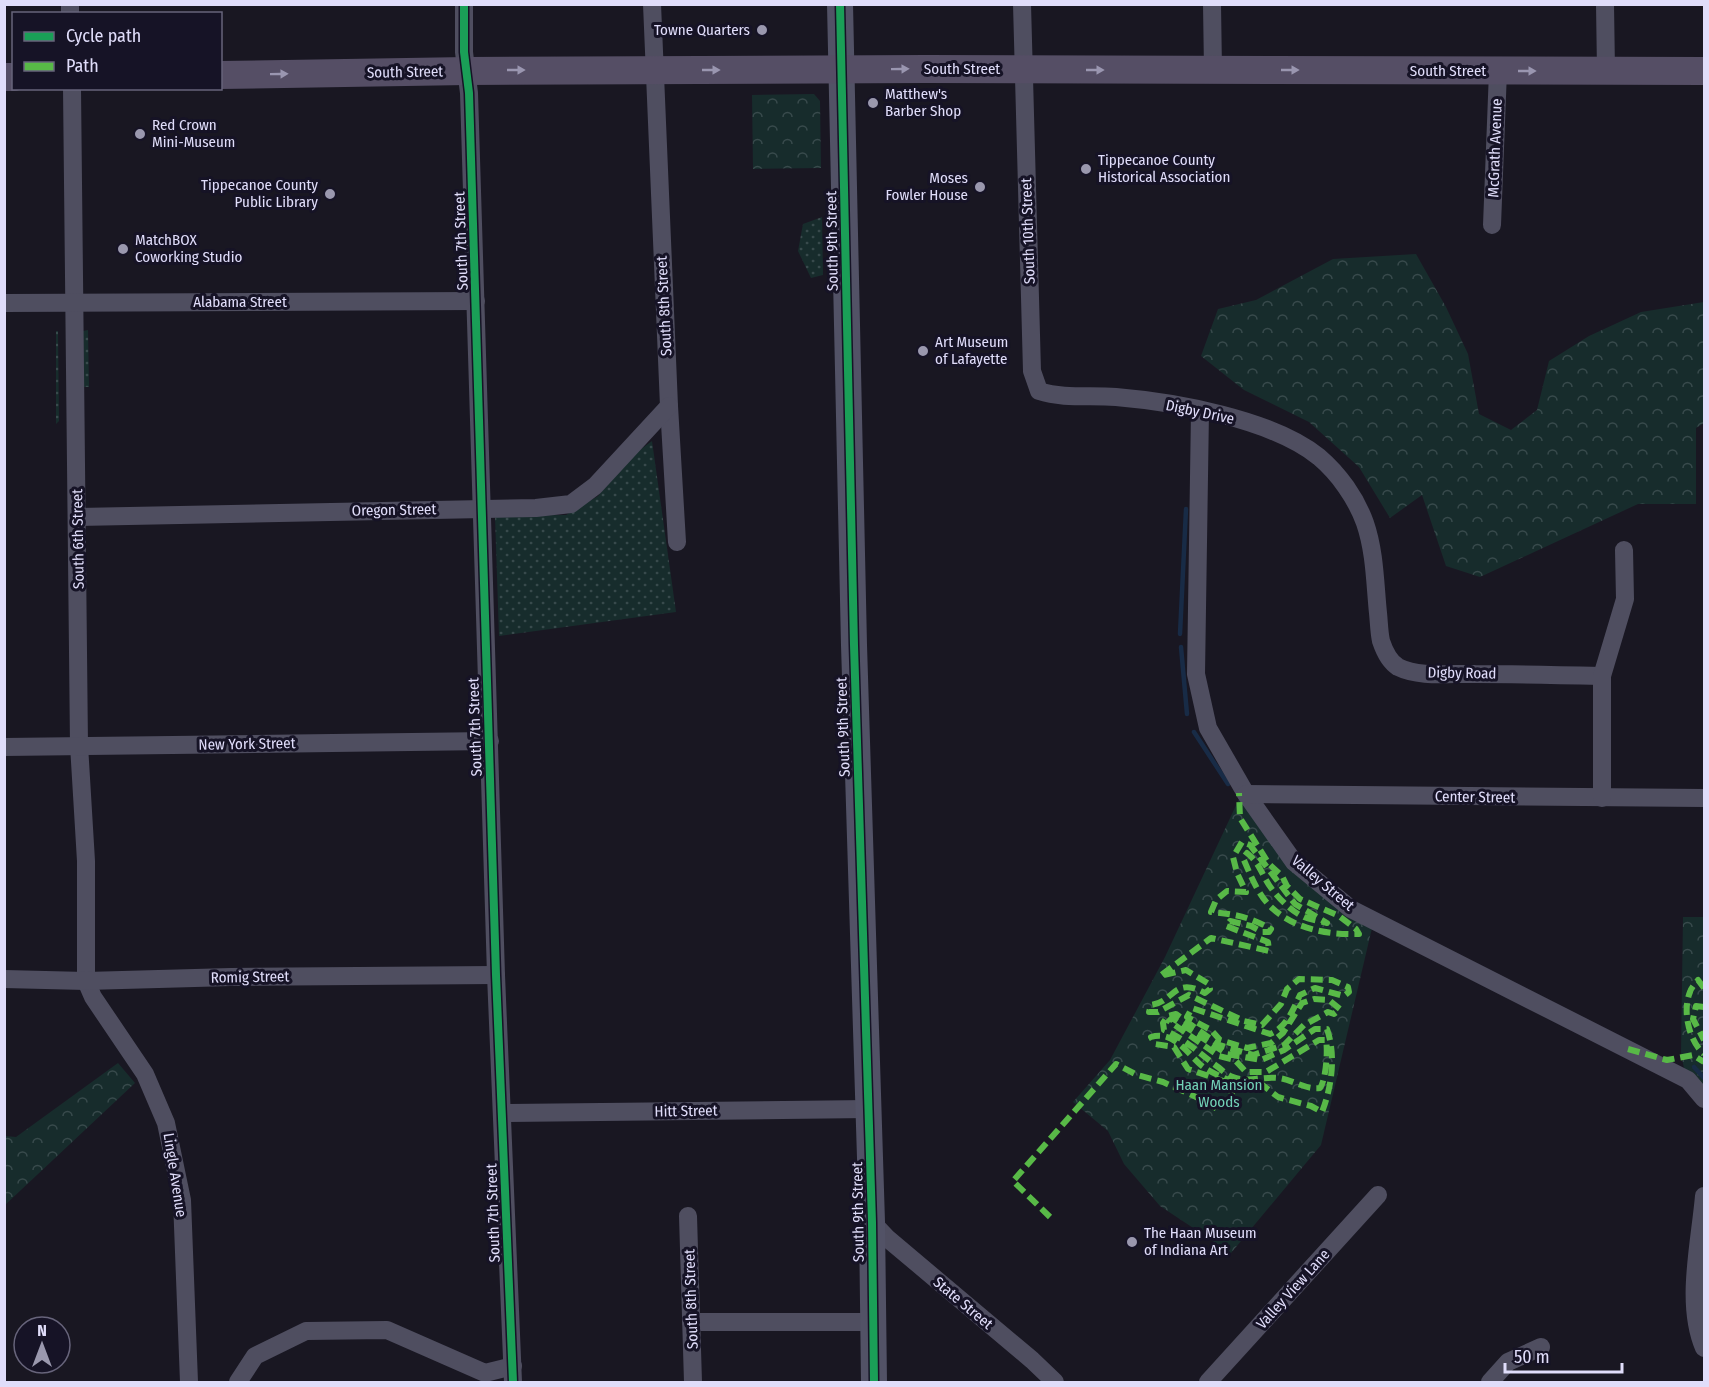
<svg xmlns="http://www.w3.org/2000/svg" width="1709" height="1387" viewBox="0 0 1709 1387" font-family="'Fira Sans Condensed',sans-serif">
  <defs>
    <pattern id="grass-dots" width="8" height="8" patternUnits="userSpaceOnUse" patternTransform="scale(1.5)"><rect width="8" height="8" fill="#172c2c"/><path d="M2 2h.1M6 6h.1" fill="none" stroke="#384a4c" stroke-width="1.8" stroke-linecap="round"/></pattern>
    <pattern id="forest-crowns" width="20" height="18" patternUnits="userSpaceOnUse" patternTransform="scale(1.5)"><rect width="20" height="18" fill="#172c2c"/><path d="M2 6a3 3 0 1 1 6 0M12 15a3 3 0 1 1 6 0" fill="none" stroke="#384a4c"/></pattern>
  </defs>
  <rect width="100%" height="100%" fill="#191722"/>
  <g fill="url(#grass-dots)">
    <path d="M 822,217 L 823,275 L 811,278 L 798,251 L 803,224 Z"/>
    <path d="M 88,330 L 89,387 L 84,387 L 83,331 Z"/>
    <path d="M 56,331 L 58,331 L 59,421 L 56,424 Z"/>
    <path d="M 652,441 L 676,612 L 499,636 L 495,516 L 566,515 L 598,496 L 630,457 Z"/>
  </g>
  <g fill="url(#forest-crowns)">
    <path d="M 814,94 L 820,101 L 821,168 L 753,169 L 752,95 Z"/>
    <path d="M 1416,254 L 1446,307 L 1468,354 L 1479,414 L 1511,430 L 1537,410 L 1549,361 L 1589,336 L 1641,312 L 1704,302 L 1704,423 L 1696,428 L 1696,504 L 1638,504 L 1480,577 L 1446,566 L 1422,495 L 1390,518 L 1359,467 L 1309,422 L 1244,390 L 1201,356 L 1218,309 L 1256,300 L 1333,259 Z"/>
    <path d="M 1239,799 L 1372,928 L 1321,1145 L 1231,1253 L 1160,1206 L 1124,1164 L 1108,1131 L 1073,1102 L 1110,1060 L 1165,957 Z"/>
    <path d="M 1683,917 L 1704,917 L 1704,1087 L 1684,1068 L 1681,1054 Z"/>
    <path d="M 118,1063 L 135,1083 L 5,1205 L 5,1136 L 16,1137 Z"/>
  </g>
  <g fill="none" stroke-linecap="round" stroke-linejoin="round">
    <g stroke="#182b46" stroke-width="4.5">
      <path d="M 1180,634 L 1186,509"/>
      <path d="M 1181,647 L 1187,714"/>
      <path d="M 1194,732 L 1228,784"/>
      <path d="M 1694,1067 L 1704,1078"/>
    </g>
    <g stroke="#4f4e60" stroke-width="18">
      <path d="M 70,4 L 70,14"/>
      <path d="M 464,4 L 464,52 L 469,93 L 496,975 L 513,1382"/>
      <path d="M 652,4 L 669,406 L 677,542"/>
      <path d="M 1022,4 L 1032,371 L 1039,391 C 1064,399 1090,395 1116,397 C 1175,402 1272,419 1319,457 C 1339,474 1356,498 1365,523 C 1375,552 1375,584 1378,613 C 1379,622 1379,632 1381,641 C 1384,650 1390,662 1398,667 C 1420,678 1451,673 1475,674 C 1517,674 1560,675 1602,676"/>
      <path d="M 1212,4 L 1213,70"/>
      <path d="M 1605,4 L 1606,71"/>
      <path d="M 72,88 L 79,745 L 86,861 L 86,981 L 93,997 L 145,1074 L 166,1123 L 182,1200 L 189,1382"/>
      <path d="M 1492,225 L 1498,71"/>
      <path d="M 4,303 L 476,301"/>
      <path d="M 1200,411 L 1196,674 L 1208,728 L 1246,794 L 1294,862 L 1351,909 L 1688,1080 L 1704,1099"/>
      <path d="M 78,517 L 536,508 L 571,504 L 595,486 L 669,406"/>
      <path d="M 4,747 L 490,741"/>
      <path d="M 1246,794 L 1704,798"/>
      <path d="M 1602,798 L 1602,676 L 1625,599 L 1624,550"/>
      <path d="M 4,979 L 86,981 L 231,977 L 496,975"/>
      <path d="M 503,1113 L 869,1109"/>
      <path d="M 1704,1196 C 1700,1243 1685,1304 1704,1348"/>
      <path d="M 688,1216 L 693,1382"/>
      <path d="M 872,1222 L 887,1238 L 1032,1360 L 1055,1382"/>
      <path d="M 691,1322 L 873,1322"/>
      <path d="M 238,1382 L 255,1356 L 306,1331 L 387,1330 L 485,1373 L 513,1366"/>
      <path d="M 1208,1382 L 1378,1195"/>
      <path d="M 1490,1382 L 1508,1362 L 1541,1347"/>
    </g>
    <path stroke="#525266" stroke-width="26" d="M 840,4 L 854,645 L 872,1222 L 874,1382"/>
    <g stroke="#554e65" stroke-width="28">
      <path d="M 220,75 L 467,71 L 926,69 L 1704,71"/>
      <path d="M 4,77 L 14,77"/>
    </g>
    <g stroke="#58b947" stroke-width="6" stroke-dasharray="12 6" stroke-linecap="butt">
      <path d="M 1704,988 L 1698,980 C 1695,984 1691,988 1690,992 C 1682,1011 1689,1041 1704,1054"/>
      <path d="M 1704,1007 L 1696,1006 L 1693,1019 L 1704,1040"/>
      <path d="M 1628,1049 L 1667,1060 L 1693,1055 L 1704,1062"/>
      <path d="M 1050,1217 L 1013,1181 L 1116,1064 L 1137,1075 L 1163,1082 L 1207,1102 L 1217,1109 L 1222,1103 L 1230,1104 L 1232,1092 L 1229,1083 L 1188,1069 L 1174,1047 L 1155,1044 L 1151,1037 C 1173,1030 1187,1053 1202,1066 C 1209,1072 1236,1084 1246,1085 C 1250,1085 1256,1084 1260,1083 L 1278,1097 L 1311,1106 L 1322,1112 C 1332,1086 1336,1055 1327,1029 L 1315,1029 L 1284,1050 L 1261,1060 L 1227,1054 L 1172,1018 L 1169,1021 L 1219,1056 L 1235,1060 L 1246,1072 L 1266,1072 L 1319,1040 L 1326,1040 C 1328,1051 1326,1080 1320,1088 C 1306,1090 1293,1080 1279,1078 C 1264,1076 1248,1083 1233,1077 C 1228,1076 1222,1070 1218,1067 C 1200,1054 1184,1038 1164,1030 L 1163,1023 L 1168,1016 L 1176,1014 L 1219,1045 L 1253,1055 L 1284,1045 L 1304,1025 L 1328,1012 L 1334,1014 L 1340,1009 L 1329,1000 L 1314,999 L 1302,1003 L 1283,1033 L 1271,1043 L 1247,1048 L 1220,1040 L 1211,1030 L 1187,1017 L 1192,1008 L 1270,1034 C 1286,1028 1293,1010 1300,995 L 1315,988 L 1344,996 L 1349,992 L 1348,987 L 1332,980 L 1299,979 L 1287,989 L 1281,1004 L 1262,1025 L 1244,1021 L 1189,995 L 1158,1012 L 1149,1012 L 1151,1005 C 1175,1002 1173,976 1205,993 L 1210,989 L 1209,984 L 1186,970 L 1160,976 L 1211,938 L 1269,951 L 1268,942 L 1226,926 L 1230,921 L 1251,926 L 1262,932 L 1269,932 L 1271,929 C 1250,917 1235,914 1211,912 L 1216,900 L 1227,891 L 1246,892 L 1237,873 L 1233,857 L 1242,842 L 1250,845 L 1295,904 L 1327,923 C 1320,921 1311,920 1304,917 C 1290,911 1273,893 1266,880 C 1260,869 1257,861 1247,853 L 1243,858 C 1250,874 1258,895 1271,907 C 1294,929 1328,935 1359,934 L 1356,929 L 1339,916 L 1300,899 L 1287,886 L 1282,876 L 1269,864 L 1240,818 L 1239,793"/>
    </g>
    <g stroke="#161326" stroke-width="11">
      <g id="cycleway">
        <path d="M 464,4 L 464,52 L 469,93 L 496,975 L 513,1382"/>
        <path d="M 840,4 L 854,645 L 872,1222 L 874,1382"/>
      </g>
    </g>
    <use href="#cycleway" stroke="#1a9f57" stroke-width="8"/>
  </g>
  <defs><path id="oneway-solid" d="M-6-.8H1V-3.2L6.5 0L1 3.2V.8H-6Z" transform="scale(1.5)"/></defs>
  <g fill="#9a96b0">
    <use href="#oneway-solid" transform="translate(900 69) rotate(-1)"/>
    <use href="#oneway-solid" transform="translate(516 70)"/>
    <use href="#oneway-solid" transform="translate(711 70)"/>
    <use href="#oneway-solid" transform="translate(1095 70)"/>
    <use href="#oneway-solid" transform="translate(1290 70)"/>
    <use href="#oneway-solid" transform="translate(1527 71)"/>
    <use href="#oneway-solid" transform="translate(279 74) rotate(-1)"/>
  </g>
  <g fill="#9a98ae" stroke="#161326" stroke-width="2">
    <circle cx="762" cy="30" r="6"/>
    <circle cx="873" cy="103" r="6"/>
    <circle cx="140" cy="134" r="6"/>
    <circle cx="1086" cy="169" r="6"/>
    <circle cx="980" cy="187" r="6"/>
    <circle cx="330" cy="194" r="6"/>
    <circle cx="123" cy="249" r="6"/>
    <circle cx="923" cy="351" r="6"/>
    <circle cx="1132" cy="1242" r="6"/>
  </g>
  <g text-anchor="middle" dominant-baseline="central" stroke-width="6" stroke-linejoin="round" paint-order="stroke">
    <g font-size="15" fill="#e0ddfa" stroke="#161326" text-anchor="start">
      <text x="750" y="30" text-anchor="end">Towne Quarters</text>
      <text x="885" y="94">Matthew's<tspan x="885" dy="17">Barber Shop</tspan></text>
      <text x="152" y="125">Red Crown<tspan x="152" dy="17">Mini-Museum</tspan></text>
      <text x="1098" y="160">Tippecanoe County<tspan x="1098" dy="17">Historical Association</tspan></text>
      <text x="968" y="178" text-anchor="end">Moses<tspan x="968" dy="17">Fowler House</tspan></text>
      <text x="318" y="185" text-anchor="end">Tippecanoe County<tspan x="318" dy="17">Public Library</tspan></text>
      <text x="135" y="240">MatchBOX<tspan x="135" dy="17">Coworking Studio</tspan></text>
      <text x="935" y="342">Art Museum<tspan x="935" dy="17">of Lafayette</tspan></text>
      <text x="1144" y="1233">The Haan Museum<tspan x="1144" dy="17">of Indiana Art</tspan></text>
    </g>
    <g font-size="15" fill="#e0ddfa" stroke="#161326">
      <text x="962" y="69">South Street</text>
      <text x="1448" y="71">South Street</text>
      <text transform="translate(405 72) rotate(-1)">South Street</text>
      <text transform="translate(1495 148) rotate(-88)">McGrath Avenue</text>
      <text transform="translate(1028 231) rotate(-92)">South 10th Street</text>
      <text transform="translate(461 241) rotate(-92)">South 7th Street</text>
      <text transform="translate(832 241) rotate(-91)">South 9th Street</text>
      <text x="240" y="302">Alabama Street</text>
      <text transform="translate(664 306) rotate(-93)">South 8th Street</text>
      <text transform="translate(1200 412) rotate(12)">Digby Drive</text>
      <text transform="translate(394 510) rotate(-1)">Oregon Street</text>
      <text transform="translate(78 539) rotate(-91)">South 6th Street</text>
      <text transform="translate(1462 673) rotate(1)">Digby Road</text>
      <text transform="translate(475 727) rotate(-92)">South 7th Street</text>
      <text transform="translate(843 727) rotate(-92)">South 9th Street</text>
      <text transform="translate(247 744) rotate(-1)">New York Street</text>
      <text transform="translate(1475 797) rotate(1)">Center Street</text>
      <text transform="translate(1323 883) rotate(40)">Valley Street</text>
      <text transform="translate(250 977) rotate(-1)">Romig Street</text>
      <text transform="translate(686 1111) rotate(-1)">Hitt Street</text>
      <text transform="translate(175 1175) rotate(81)">Lingle Avenue</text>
      <text transform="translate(858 1212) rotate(-91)">South 9th Street</text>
      <text transform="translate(493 1213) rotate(-92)">South 7th Street</text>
      <text transform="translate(1293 1289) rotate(-48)">Valley View Lane</text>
      <text transform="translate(691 1299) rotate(-92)">South 8th Street</text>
      <text transform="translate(963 1303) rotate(40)">State Street</text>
    </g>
    <g font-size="15" fill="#72d1b7" stroke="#161326">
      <text x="1219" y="1085">Haan Mansion<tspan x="1219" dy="17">Woods</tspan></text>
    </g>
  </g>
  <rect width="1709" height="1387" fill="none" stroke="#e0ddfa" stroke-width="12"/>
  <rect x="12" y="12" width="210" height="78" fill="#161326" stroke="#67647b" stroke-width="1.5"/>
  <rect x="24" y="32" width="30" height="9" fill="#1a9f57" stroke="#67647b" stroke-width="1.5"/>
  <text x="66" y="42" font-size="18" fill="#e0ddfa">Cycle path</text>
  <rect x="24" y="62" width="30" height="9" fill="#58b947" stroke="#67647b" stroke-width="1.5"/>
  <text x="66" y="72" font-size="18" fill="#e0ddfa">Path</text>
  <g transform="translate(42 1345)"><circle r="28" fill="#161326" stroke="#67647b" stroke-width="1.5"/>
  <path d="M0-4.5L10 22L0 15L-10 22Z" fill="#9a98ae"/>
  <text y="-9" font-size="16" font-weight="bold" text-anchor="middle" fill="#e0ddfa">N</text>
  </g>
  <path d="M1505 1363v9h117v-9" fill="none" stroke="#e0ddfa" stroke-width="3"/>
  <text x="1514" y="1363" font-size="18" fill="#e0ddfa" stroke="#161326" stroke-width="4.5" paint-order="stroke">50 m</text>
</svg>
